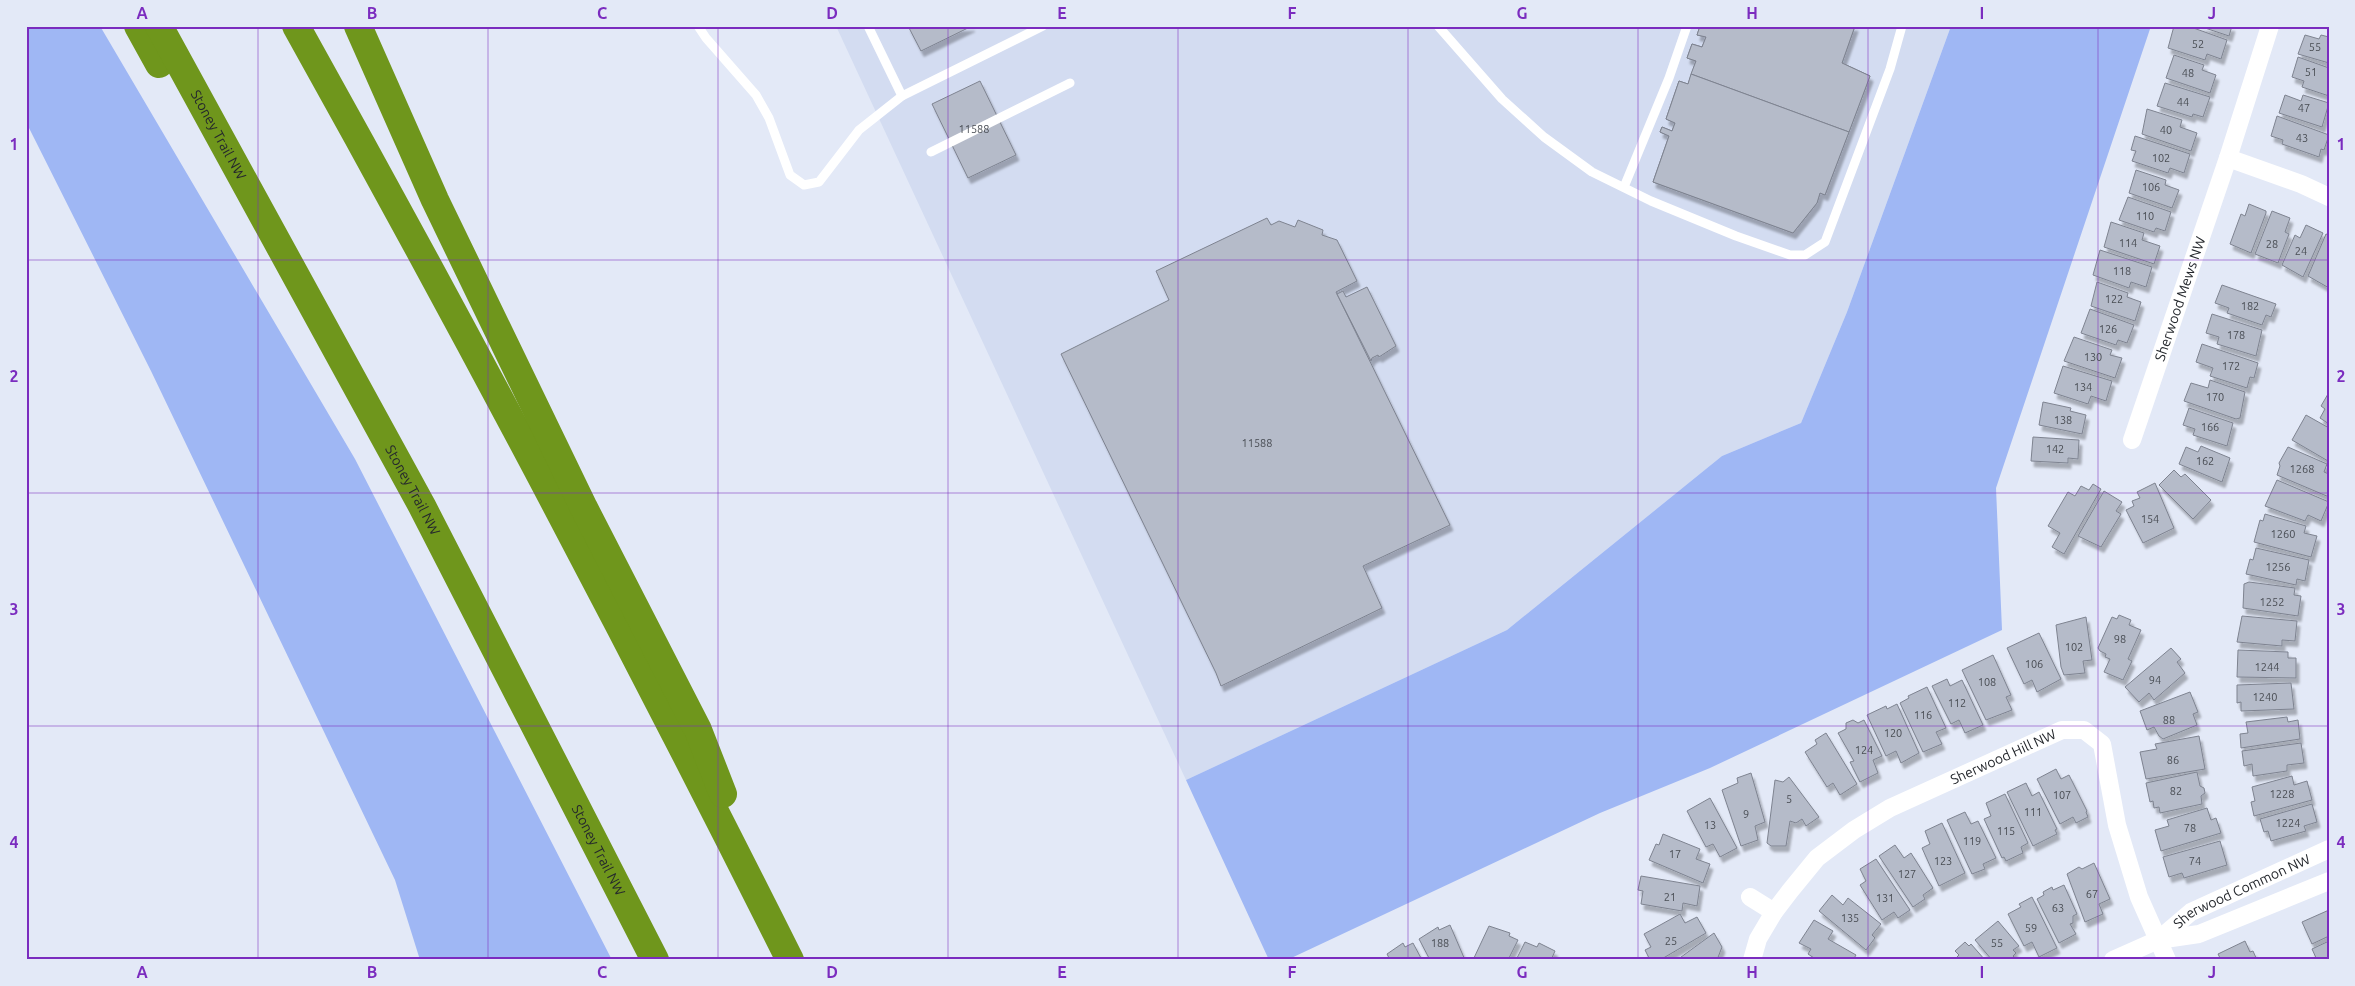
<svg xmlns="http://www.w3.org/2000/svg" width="2355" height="986" viewBox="0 0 2355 986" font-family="Ubuntu,sans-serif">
  <defs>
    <filter id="shadow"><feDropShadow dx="3" dy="5.5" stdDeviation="1" flood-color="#0004"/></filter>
  </defs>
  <rect width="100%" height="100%" fill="#e3e9f7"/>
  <path fill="#d3dcf1" d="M 836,26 L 1951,26 L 1847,312 L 1801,423 L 1722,456 L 1507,630 L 1186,780 Z"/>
  <g fill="#9fb7f4">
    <path d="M 26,26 L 100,26 L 355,459 L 612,960 L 420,960 L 395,880 L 151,371 L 26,122 Z"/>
    <path d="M 1951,26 L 2151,26 L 1996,488 L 2002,630 L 1710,768 L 1600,813 L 1287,960 L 1269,960 L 1186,780 L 1507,630 L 1722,456 L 1801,423 L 1847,312 Z"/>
  </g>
  <g fill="#b5bbc9" stroke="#7e8390" filter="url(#shadow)">
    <path d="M 908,26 L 972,26 L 921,51 Z"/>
    <path d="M 1700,26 L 1855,26 L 1842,63 L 1870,76 L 1825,195 L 1820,193 L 1817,203 L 1793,233 L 1653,182 L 1669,136 L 1660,132 L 1662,127 L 1672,131 L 1675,123 L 1666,119 L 1679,81 L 1688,84 L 1696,61 L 1687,58 L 1692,44 L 1702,47 L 1706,37 L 1697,35 Z"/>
    <path d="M 1700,26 L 1855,26 L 1842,63 L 1870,76 L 1849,132 L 1691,74 L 1696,61 L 1687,58 L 1692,44 L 1702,47 L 1706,37 L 1697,35 Z"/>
    <path d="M 2174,26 L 2188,26 L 2227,40 L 2221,59 L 2207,54 L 2205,60 L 2168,48 Z"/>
    <path d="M 2199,26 L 2232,26 L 2229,36 Z"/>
    <path d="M 2305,35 L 2319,39 L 2321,35 L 2329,37 L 2329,63 L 2298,54 Z"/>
    <path d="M 2174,55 L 2204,65 L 2202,70 L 2216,75 L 2210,93 L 2166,78 Z"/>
    <path d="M 2298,57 L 2329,68 L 2329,96 L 2302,87 L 2304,81 L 2292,77 Z"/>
    <path d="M 1691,74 L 1849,132 L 1825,195 L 1820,193 L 1817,203 L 1793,233 L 1653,182 L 1669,136 L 1660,132 L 1662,127 L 1672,131 L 1675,123 L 1666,119 L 1679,81 L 1688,84 Z"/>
    <path d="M 980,81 L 1016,155 L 968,178 L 932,104 Z"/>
    <path d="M 2165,83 L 2210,97 L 2203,117 L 2193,114 L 2192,117 L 2157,106 Z"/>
    <path d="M 2285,95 L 2301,101 L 2303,95 L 2329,103 L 2322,127 L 2279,113 Z"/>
    <path d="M 2147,109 L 2182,120 L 2180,127 L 2197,133 L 2191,151 L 2142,134 Z"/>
    <path d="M 2277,116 L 2329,135 L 2324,150 L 2321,149 L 2319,157 L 2282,144 L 2283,140 L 2271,136 Z"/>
    <path d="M 2135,136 L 2190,154 L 2184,173 L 2170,168 L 2168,173 L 2132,161 L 2136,151 L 2131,150 Z"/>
    <path d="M 2136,170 L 2166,180 L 2165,185 L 2179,190 L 2172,208 L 2129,193 Z"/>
    <path d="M 2128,197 L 2171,212 L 2165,231 L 2156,228 L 2154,232 L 2119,220 Z"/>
    <path d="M 2249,204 L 2266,211 L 2266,213 L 2251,253 L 2230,244 L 2241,214 L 2245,216 Z"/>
    <path d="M 2272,211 L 2290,218 L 2285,232 L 2289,234 L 2278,263 L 2255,254 Z"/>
    <path d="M 1267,218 L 1271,225 L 1279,221 L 1295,227 L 1298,220 L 1323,230 L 1322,235 L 1337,240 L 1357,281 L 1336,292 L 1450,525 L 1363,566 L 1382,608 L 1221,686 L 1216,673 L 1061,354 L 1169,300 L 1156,271 Z"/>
    <path d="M 2111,222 L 2144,233 L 2142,240 L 2160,246 L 2154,264 L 2104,247 Z"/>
    <path d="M 2306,225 L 2323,233 L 2303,277 L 2282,265 L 2295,235 L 2300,238 Z"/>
    <path d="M 2326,234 L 2329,235 L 2329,288 L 2308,276 Z"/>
    <path d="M 2100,250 L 2152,267 L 2146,287 L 2131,282 L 2129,288 L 2093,275 Z"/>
    <path d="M 2097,282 L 2128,293 L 2127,297 L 2141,302 L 2135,321 L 2091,306 Z"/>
    <path d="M 2222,285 L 2276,304 L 2271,317 L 2266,315 L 2262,325 L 2227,313 L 2229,308 L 2215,303 Z"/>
    <path d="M 1367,287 L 1396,346 L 1379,357 L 1378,355 L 1372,358 L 1371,361 L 1337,294 L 1343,291 L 1346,297 Z"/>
    <path d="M 2090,309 L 2134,325 L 2127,343 L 2118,340 L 2116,345 L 2081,333 Z"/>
    <path d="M 2212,314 L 2262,330 L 2256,356 L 2217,344 L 2219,337 L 2206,333 Z"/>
    <path d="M 2074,337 L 2112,350 L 2110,355 L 2122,358 L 2115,378 L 2064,361 Z"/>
    <path d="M 2202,344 L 2258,363 L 2254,378 L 2250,377 L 2247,388 L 2210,376 L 2213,368 L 2196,362 Z"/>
    <path d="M 2063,366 L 2112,381 L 2106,401 L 2091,396 L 2088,404 L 2054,393 Z"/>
    <path d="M 2210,380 L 2245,392 L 2240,418 L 2236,419 L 2184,401 L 2191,383 L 2208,388 Z"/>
    <path d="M 2328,394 L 2329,394 L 2329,424 L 2320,418 L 2325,409 L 2321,406 Z"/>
    <path d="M 2043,402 L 2071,408 L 2070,411 L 2086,415 L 2082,434 L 2039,425 Z"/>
    <path d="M 2189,408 L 2233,423 L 2227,446 L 2193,435 L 2195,429 L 2183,425 Z"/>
    <path d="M 2306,415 L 2329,428 L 2328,461 L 2292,440 Z"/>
    <path d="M 2033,437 L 2079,440 L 2078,459 L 2068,458 L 2068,463 L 2031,461 Z"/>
    <path d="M 2201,446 L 2230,458 L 2222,482 L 2179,464 L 2186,447 L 2198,452 Z"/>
    <path d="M 2288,447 L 2327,464 L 2324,472 L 2329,474 L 2329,497 L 2277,475 L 2280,466 L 2279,463 Z"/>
    <path d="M 2174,470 L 2181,477 L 2185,474 L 2211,500 L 2193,519 L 2159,485 Z"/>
    <path d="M 2277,480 L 2329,502 L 2321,521 L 2308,515 L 2305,521 L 2265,506 Z"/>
    <path d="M 2155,483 L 2174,528 L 2143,543 L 2126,510 L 2134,506 L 2132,501 L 2140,498 L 2137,492 Z"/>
    <path d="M 2093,484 L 2101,489 L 2064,554 L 2052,547 L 2060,533 L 2048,526 L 2068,492 L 2075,496 L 2081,486 L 2089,490 Z"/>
    <path d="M 2104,491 L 2122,502 L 2116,511 L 2121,514 L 2101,547 L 2078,536 Z"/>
    <path d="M 2265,514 L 2306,526 L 2304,533 L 2317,536 L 2311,557 L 2254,542 L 2260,520 L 2263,521 Z"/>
    <path d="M 2256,548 L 2309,560 L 2305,581 L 2297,579 L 2296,585 L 2246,574 L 2250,559 L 2253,560 Z"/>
    <path d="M 2249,582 L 2295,588 L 2294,595 L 2301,596 L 2298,616 L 2243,608 L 2244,584 Z"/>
    <path d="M 2119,615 L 2131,620 L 2129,625 L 2141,630 L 2128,659 L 2132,661 L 2123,680 L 2104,672 L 2110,659 L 2105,657 L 2106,654 L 2100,651 L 2098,648 L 2112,617 L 2117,619 Z"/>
    <path d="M 2242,616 L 2297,621 L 2295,641 L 2282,640 L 2282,646 L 2237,642 Z"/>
    <path d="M 2086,617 L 2092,660 L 2083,661 L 2085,673 L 2064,675 L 2061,667 L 2056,625 Z"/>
    <path d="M 2039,633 L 2061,679 L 2037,692 L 2032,680 L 2024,684 L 2007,648 Z"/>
    <path d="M 2171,648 L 2181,659 L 2177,662 L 2185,673 L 2154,700 L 2149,693 L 2139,702 L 2125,687 Z"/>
    <path d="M 2238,650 L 2288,652 L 2288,658 L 2296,658 L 2296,678 L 2237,677 Z"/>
    <path d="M 1993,655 L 2011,695 L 2006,697 L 2012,710 L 1986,720 L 1962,670 Z"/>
    <path d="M 1947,679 L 1950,686 L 1962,680 L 1983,725 L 1965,733 L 1959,720 L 1951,724 L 1932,686 Z"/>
    <path d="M 2291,683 L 2294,709 L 2241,711 L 2241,702 L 2237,703 L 2237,685 Z"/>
    <path d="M 1927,687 L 1946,728 L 1936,732 L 1942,744 L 1923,752 L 1900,703 L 1909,698 L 1908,696 Z"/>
    <path d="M 2190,692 L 2198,712 L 2193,714 L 2197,725 L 2163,739 L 2159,736 L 2154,727 L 2147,730 L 2140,711 Z"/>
    <path d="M 1897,704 L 1919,753 L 1901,763 L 1896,751 L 1886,756 L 1867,715 L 1886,706 L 1887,709 Z"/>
    <path d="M 2287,717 L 2288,722 L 2298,720 L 2300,739 L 2241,748 L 2240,734 L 2248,733 L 2246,722 Z"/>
    <path d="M 1853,720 L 1858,723 L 1864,720 L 1882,756 L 1873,760 L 1878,773 L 1860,782 L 1850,762 L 1854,761 L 1838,733 L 1846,729 L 1846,723 Z"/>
    <path d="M 1826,733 L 1857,784 L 1840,795 L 1833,783 L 1827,787 L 1805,752 L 1817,744 L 1815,740 Z"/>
    <path d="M 2199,736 L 2205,769 L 2146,779 L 2140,752 L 2157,749 L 2155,744 Z"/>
    <path d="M 2301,743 L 2304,763 L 2287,765 L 2287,771 L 2253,776 L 2252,764 L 2244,766 L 2242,751 Z"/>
    <path d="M 2056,769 L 2061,779 L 2069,775 L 2087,811 L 2086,812 L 2088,817 L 2076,823 L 2073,817 L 2060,824 L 2037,779 Z"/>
    <path d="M 2197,772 L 2200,786 L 2204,788 L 2205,793 L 2201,796 L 2202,804 L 2160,813 L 2159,807 L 2154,808 L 2153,801 L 2150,802 L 2146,783 Z"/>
    <path d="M 1751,773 L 1765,822 L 1755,826 L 1758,840 L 1741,846 L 1722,790 L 1738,783 L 1737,778 Z"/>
    <path d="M 2292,776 L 2294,785 L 2307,781 L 2312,800 L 2254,816 L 2251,802 L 2255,801 L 2252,787 Z"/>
    <path d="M 1789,777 L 1819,817 L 1806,826 L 1802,819 L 1796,823 L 1790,821 L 1786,846 L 1771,846 L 1767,843 L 1775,780 L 1783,782 Z"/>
    <path d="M 2026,783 L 2032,796 L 2039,792 L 2057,829 L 2055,830 L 2057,834 L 2033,846 L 2007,792 Z"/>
    <path d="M 2005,794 L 2028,843 L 2021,847 L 2023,853 L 2006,861 L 2004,857 L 2002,858 L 1984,819 L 1991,816 L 1986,803 Z"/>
    <path d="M 1710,798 L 1737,848 L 1720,857 L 1713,844 L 1706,847 L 1687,811 Z"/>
    <path d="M 2312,804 L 2317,822 L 2304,826 L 2306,831 L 2271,841 L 2268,831 L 2264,832 L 2260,819 Z"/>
    <path d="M 2207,808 L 2211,820 L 2216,818 L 2221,833 L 2161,851 L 2155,830 L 2169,826 L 2167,820 Z"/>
    <path d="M 1965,812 L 1971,824 L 1978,821 L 1996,858 L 1983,864 L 1985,869 L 1972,874 L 1947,820 Z"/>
    <path d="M 1942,823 L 1965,873 L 1939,886 L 1922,848 L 1930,844 L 1925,831 Z"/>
    <path d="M 1663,834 L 1700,849 L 1696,859 L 1710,864 L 1703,883 L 1649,860 L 1656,844 L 1659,845 Z"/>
    <path d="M 2220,841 L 2227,865 L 2184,878 L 2182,873 L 2169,877 L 2163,857 Z"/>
    <path d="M 1895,845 L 1904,858 L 1911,853 L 1933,888 L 1923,895 L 1925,899 L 1913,907 L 1879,856 Z"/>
    <path d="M 1876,859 L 1910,910 L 1898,918 L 1894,912 L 1882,920 L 1860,885 L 1866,881 L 1860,869 Z"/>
    <path d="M 2094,863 L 2110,899 L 2099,904 L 2103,914 L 2085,922 L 2067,874 L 2079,867 L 2082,869 Z"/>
    <path d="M 1641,876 L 1700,886 L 1697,906 L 1683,903 L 1682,911 L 1641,904 L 1643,891 L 1638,890 Z"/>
    <path d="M 2064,885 L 2077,914 L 2073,916 L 2073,923 L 2070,924 L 2076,934 L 2059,943 L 2037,899 L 2044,895 L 2043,892 L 2052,887 L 2053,890 Z"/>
    <path d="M 1832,895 L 1843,905 L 1848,898 L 1881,924 L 1872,935 L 1875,938 L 1866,950 L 1819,911 Z"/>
    <path d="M 2032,897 L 2057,948 L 2039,957 L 2032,942 L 2024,946 L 2008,914 L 2021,907 L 2019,904 Z"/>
    <path d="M 2329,910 L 2329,936 L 2312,944 L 2302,922 Z"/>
    <path d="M 1680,914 L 1685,923 L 1697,917 L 1706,933 L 1660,960 L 1650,960 L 1645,950 L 1651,947 L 1644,934 Z"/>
    <path d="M 1814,920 L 1833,931 L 1828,939 L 1856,955 L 1853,960 L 1817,960 L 1808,954 L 1811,949 L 1799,943 Z"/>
    <path d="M 1998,921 L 2019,946 L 2013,950 L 2016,953 L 2013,956 L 2017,960 L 1992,960 L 1975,940 Z"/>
    <path d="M 1450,925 L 1465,960 L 1430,960 L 1419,939 L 1438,927 L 1439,930 Z"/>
    <path d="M 1489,926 L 1510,933 L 1509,936 L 1518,940 L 1508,960 L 1473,960 Z"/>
    <path d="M 1714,933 L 1722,947 L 1717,960 L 1677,960 Z"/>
    <path d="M 2245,941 L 2250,952 L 2253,951 L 2257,960 L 2221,960 L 2218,954 Z"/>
    <path d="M 2329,941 L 2329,960 L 2317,960 L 2312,949 Z"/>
    <path d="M 1525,942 L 1537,947 L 1539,943 L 1555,951 L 1551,960 L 1516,960 Z"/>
    <path d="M 1965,942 L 1969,946 L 1971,944 L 1985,960 L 1954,960 L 1959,955 L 1955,951 Z"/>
    <path d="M 1403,943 L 1405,947 L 1413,943 L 1422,960 L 1390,960 L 1387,954 Z"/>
  </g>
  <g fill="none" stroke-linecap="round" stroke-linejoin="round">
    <g stroke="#fff" stroke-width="9">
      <path d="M 698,26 L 706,38 L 756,95 L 769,118 L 790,175 L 804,185 L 819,182 L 859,130 L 902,96 L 1043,26"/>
      <path d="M 868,26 L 902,96"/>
      <path d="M 1438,26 L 1502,99 L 1544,137 L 1592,172 L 1651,201 L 1736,236 L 1790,255 L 1805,255 L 1825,242 L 1890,69 L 1902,26"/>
      <path d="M 931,152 L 1070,83"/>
      <path d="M 1624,187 L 1669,78 L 1687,26"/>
    </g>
    <g stroke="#fff" stroke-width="18">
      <path d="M 2270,26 L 2228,158 L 2301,184 L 2329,197"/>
      <path id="s1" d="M 2132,440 L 2228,158"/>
      <path d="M 1750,897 L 1774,912"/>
      <path id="s2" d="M 2158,940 L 2191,912 L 2329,849"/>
      <path id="s3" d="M 1752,960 L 1758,939 L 1774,912 L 1790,891 L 1817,858 L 1854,830 L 1890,808 L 2062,730 L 2084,730 L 2102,744 L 2117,825 L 2139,897 L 2167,960"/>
      <path d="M 2113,960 L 2158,940 L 2199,934 L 2329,881"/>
    </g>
    <g stroke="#6f961c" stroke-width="28">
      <path d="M 138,26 L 159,64"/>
      <path id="s4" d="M 159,26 L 422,506 L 655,960"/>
      <path d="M 296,26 C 468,334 632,645 790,960"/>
      <path d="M 358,26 L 435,200 L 584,508 L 698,730 L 723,794"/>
    </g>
  </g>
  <path fill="none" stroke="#7b2cbf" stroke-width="1" stroke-opacity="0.55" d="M 258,26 L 258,960M 488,26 L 488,960M 718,26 L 718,960M 948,26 L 948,960M 1178,26 L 1178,960M 1408,26 L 1408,960M 1638,26 L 1638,960M 1868,26 L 1868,960M 2098,26 L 2098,960M 26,260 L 2329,260M 26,493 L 2329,493M 26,726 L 2329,726"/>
  <g text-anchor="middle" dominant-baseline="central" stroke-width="4" stroke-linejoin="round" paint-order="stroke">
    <g font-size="11" fill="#494d54">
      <text x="2198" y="44">52</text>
      <text x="2315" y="47">55</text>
      <text x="2311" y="72">51</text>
      <text x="2188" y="73">48</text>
      <text x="2183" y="102">44</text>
      <text x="2304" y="108">47</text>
      <text x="974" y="129">11588</text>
      <text x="2166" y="130">40</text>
      <text x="2302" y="138">43</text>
      <text x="2161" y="158">102</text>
      <text x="2151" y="187">106</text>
      <text x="2145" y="216">110</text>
      <text x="2128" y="243">114</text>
      <text x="2272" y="244">28</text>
      <text x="2301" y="251">24</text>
      <text x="2122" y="271">118</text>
      <text x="2114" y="299">122</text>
      <text x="2250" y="306">182</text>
      <text x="2108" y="329">126</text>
      <text x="2236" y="335">178</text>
      <text x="2093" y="357">130</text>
      <text x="2231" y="366">172</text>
      <text x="2083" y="387">134</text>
      <text x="2215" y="397">170</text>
      <text x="2063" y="420">138</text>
      <text x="2210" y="427">166</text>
      <text x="1257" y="443">11588</text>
      <text x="2055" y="449">142</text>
      <text x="2205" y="461">162</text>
      <text x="2302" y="469">1268</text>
      <text x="2150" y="519">154</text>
      <text x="2283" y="534">1260</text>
      <text x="2278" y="567">1256</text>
      <text x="2272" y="602">1252</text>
      <text x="2120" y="639">98</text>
      <text x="2074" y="647">102</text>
      <text x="2034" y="664">106</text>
      <text x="2267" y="667">1244</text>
      <text x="2155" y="680">94</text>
      <text x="1987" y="682">108</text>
      <text x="2265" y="697">1240</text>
      <text x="1957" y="703">112</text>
      <text x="1923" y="715">116</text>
      <text x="2169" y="720">88</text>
      <text x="1893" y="733">120</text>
      <text x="1864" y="750">124</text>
      <text x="2173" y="760">86</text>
      <text x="2176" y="791">82</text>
      <text x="2282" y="794">1228</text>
      <text x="2062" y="795">107</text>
      <text x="1789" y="799">5</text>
      <text x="2033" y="812">111</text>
      <text x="1746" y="814">9</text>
      <text x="2288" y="823">1224</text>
      <text x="1710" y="825">13</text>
      <text x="2190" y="828">78</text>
      <text x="2006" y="831">115</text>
      <text x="1972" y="841">119</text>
      <text x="1675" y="854">17</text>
      <text x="1943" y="861">123</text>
      <text x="2195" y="861">74</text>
      <text x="1907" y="874">127</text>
      <text x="2092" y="894">67</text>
      <text x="1670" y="897">21</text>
      <text x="1885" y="898">131</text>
      <text x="2058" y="908">63</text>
      <text x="1850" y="918">135</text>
      <text x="2031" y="928">59</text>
      <text x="1671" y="941">25</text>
      <text x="1440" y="943">188</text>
      <text x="1997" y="943">55</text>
    </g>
    <g font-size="14" fill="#25282d" stroke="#e3e9f7">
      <text stroke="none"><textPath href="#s4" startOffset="124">Stoney Trail NW</textPath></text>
      <text stroke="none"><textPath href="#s1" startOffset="149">Sherwood Mews NW</textPath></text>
      <text stroke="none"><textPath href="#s4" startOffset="529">Stoney Trail NW</textPath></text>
      <text stroke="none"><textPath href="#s3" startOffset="335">Sherwood Hill NW</textPath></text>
      <text stroke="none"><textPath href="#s4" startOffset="934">Stoney Trail NW</textPath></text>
      <text stroke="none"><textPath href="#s2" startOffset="98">Sherwood Common NW</textPath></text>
    </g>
  </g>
  <rect width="2355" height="986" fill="none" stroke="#e3e9f7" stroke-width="55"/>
  <rect x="28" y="28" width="2300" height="930" fill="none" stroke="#7b2cbf" stroke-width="2"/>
  <g font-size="16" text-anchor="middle" font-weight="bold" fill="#7b2cbf">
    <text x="142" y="19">A</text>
    <text x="372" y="19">B</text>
    <text x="602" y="19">C</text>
    <text x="832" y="19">D</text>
    <text x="1062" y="19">E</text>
    <text x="1292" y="19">F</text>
    <text x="1522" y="19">G</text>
    <text x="1752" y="19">H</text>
    <text x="1982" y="19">I</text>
    <text x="2212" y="19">J</text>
    <text x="14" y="150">1</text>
    <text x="2341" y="150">1</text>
    <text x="14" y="382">2</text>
    <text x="2341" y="382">2</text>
    <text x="14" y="615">3</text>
    <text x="2341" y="615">3</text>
    <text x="14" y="848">4</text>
    <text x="2341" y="848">4</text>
    <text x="142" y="978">A</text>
    <text x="372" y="978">B</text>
    <text x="602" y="978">C</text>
    <text x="832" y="978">D</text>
    <text x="1062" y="978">E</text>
    <text x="1292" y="978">F</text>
    <text x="1522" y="978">G</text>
    <text x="1752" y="978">H</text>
    <text x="1982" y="978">I</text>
    <text x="2212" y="978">J</text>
  </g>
</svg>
